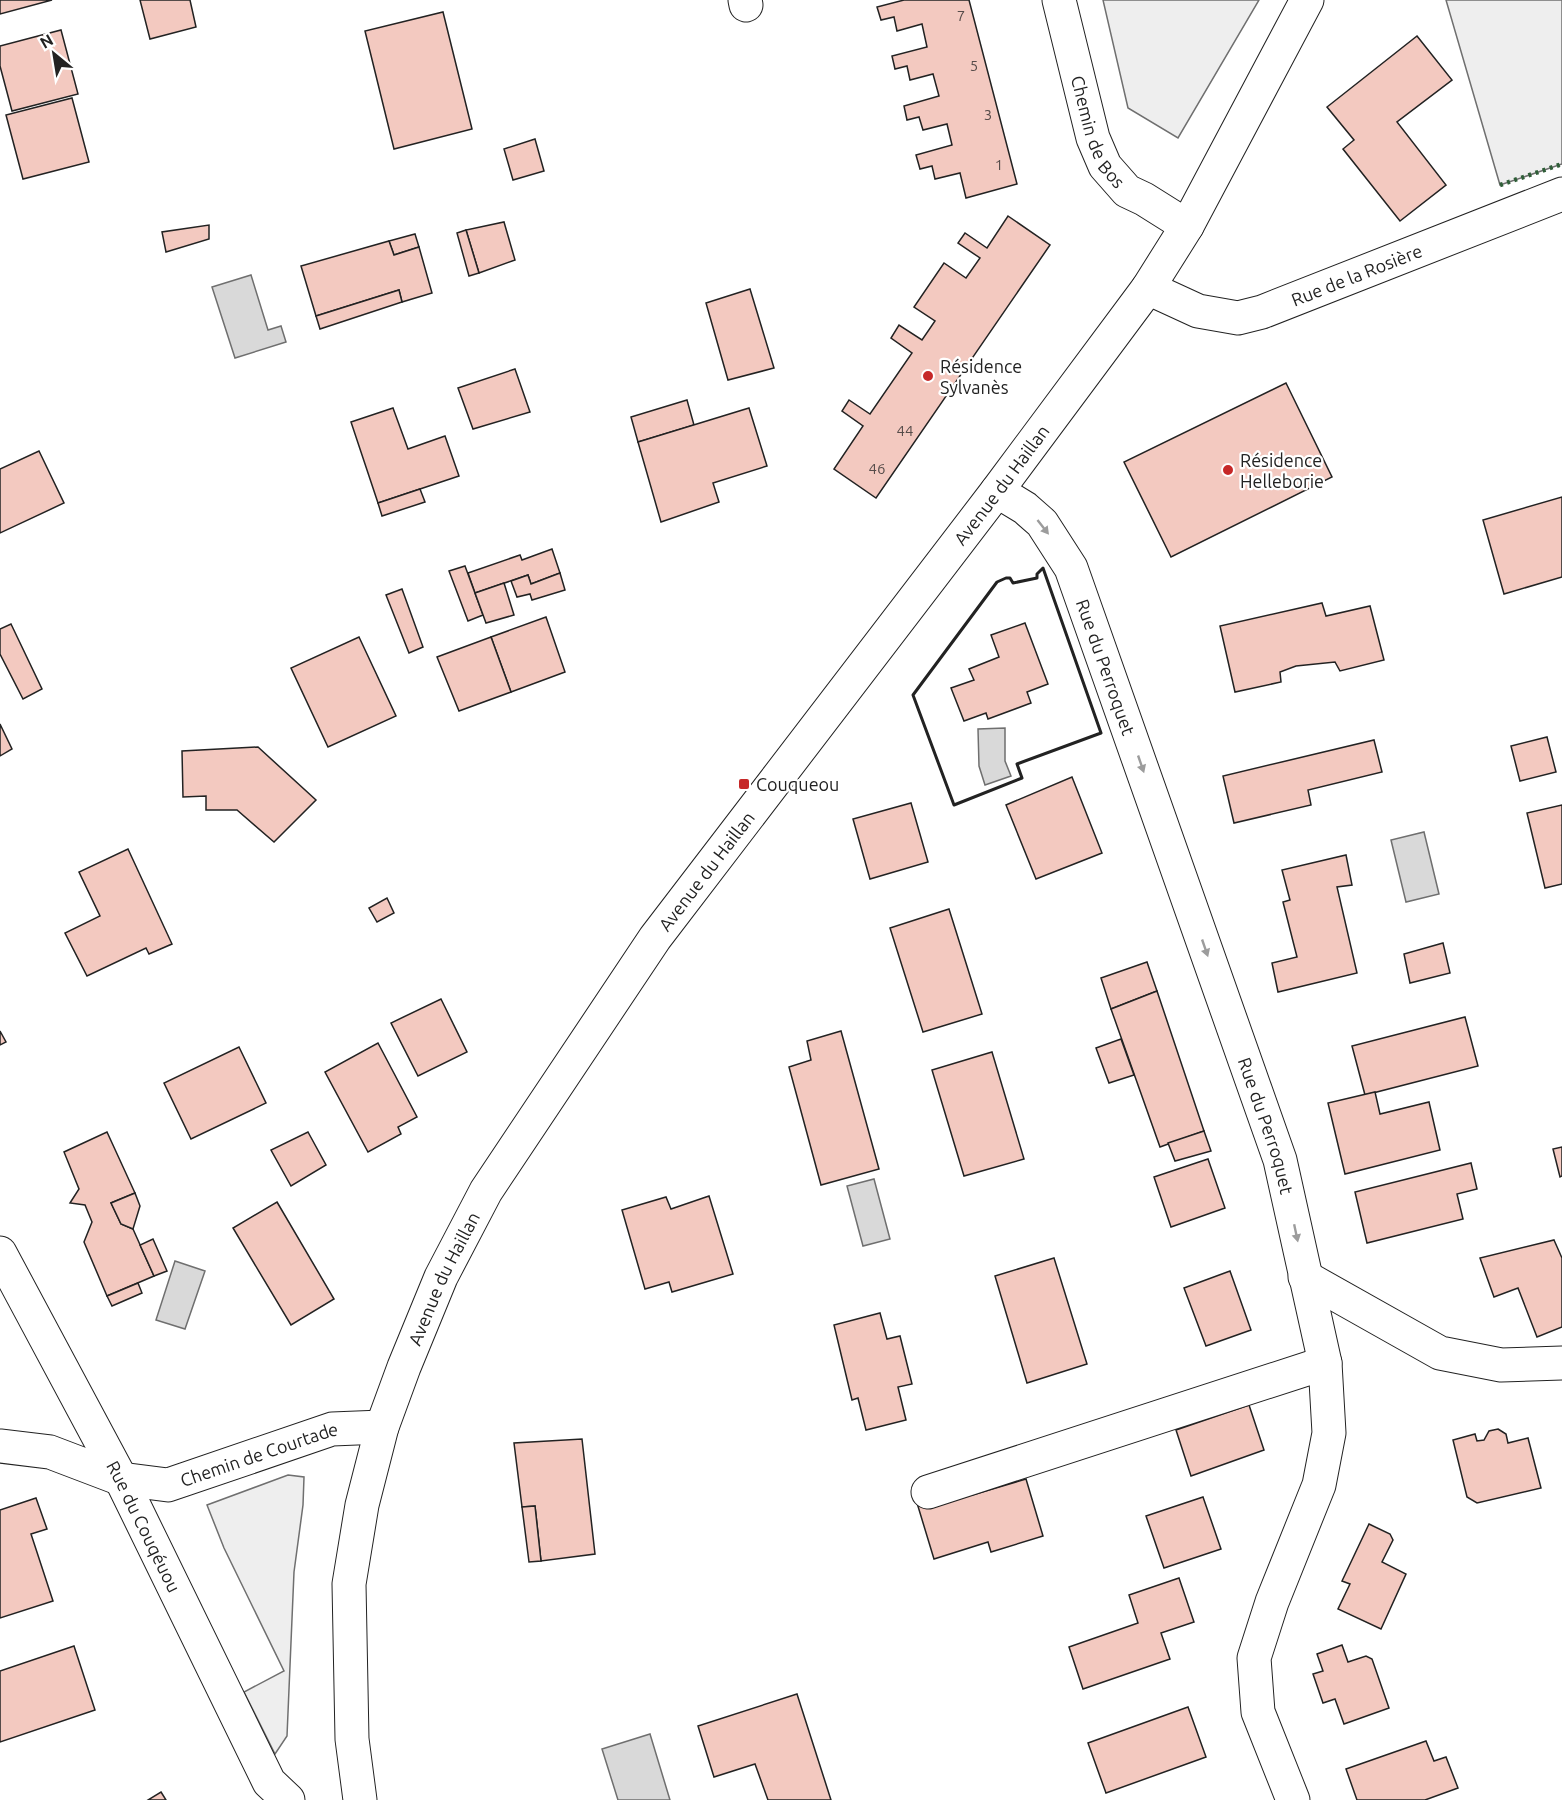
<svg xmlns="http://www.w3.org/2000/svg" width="1562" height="1800" viewBox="0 0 1562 1800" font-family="Ubuntu,sans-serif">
  <rect width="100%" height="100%" fill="#fff"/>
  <g fill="#eee" stroke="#6f6f6f" stroke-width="1.5">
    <path d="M 1103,0 L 1259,0 L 1178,138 L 1128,108 Z"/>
    <path d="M 1446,0 L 1562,0 L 1562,164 L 1500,185 Z"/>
    <path d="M 288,1475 L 304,1477 L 303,1505 L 294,1572 L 287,1736 L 275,1754 L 244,1692 L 284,1671 L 224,1548 L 207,1505 Z"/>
  </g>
  <g fill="#d9d9d9" stroke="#6f6f6f" stroke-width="1.5">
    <path d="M 251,275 L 268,330 L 281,326 L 286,342 L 235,358 L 212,287 Z"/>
    <path d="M 1005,728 L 1005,761 L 1011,776 L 985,785 L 979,766 L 978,729 Z"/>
    <path d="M 1424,832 L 1439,894 L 1406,902 L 1391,840 Z"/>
    <path d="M 874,1179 L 890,1239 L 863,1246 L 847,1186 Z"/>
    <path d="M 175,1261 L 205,1271 L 185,1329 L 156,1320 Z"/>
    <path d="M 650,1734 L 670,1800 L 618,1800 L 602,1749 Z"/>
  </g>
  <g fill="#f3c9c0" stroke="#222" stroke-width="1.5">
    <path d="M 0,0 L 52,0 L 0,14 Z"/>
    <path d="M 140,0 L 190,0 L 196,27 L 150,39 Z"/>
    <path d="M 904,0 L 969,0 L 1017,184 L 966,198 L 960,173 L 935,179 L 932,166 L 920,169 L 916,155 L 952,145 L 947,124 L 923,130 L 919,117 L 907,120 L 904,106 L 939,96 L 933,74 L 910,80 L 907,66 L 895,69 L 892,56 L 927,47 L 922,24 L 897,31 L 894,17 L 881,20 L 877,7 Z"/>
    <path d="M 443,12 L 472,129 L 394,149 L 365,31 Z"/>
    <path d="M 61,30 L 78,94 L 12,111 L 0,66 L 0,46 Z"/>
    <path d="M 1417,36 L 1452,80 L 1397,122 L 1446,185 L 1400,221 L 1343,149 L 1354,140 L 1327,107 Z"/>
    <path d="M 72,98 L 89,162 L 23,179 L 6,115 Z"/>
    <path d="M 535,139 L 544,171 L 513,180 L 504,149 Z"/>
    <path d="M 1008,216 L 1050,245 L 876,498 L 834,469 L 863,426 L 842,411 L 849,400 L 870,414 L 912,353 L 891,338 L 899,325 L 922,340 L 935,321 L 914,307 L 944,263 L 966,278 L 980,258 L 958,243 L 965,233 L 987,248 Z"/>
    <path d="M 504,222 L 515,260 L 479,273 L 466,230 Z"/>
    <path d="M 209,225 L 209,239 L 166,252 L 162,232 Z"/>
    <path d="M 466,230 L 479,273 L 469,276 L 457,233 Z"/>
    <path d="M 415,234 L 419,247 L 394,255 L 389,241 Z"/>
    <path d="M 389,241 L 394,255 L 419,247 L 432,293 L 402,302 L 399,290 L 316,316 L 301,266 Z"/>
    <path d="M 750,289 L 774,368 L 728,380 L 706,303 Z"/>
    <path d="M 399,290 L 402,302 L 320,329 L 316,316 Z"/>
    <path d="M 515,369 L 530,412 L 473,429 L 458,388 Z"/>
    <path d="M 1286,383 L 1332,477 L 1171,557 L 1124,462 Z"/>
    <path d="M 687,400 L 694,425 L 638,442 L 631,417 Z"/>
    <path d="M 393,408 L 408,449 L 445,436 L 459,476 L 378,503 L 351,422 Z"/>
    <path d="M 749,408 L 767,466 L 713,483 L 719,502 L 661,522 L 638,442 Z"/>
    <path d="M 39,451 L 64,503 L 0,533 L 0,469 Z"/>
    <path d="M 420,489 L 425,502 L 382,516 L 378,503 Z"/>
    <path d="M 1562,497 L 1562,577 L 1504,594 L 1483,520 Z"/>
    <path d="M 552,549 L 560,573 L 531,584 L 528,575 L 475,593 L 468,573 L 520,555 L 522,560 Z"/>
    <path d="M 465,566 L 483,615 L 468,621 L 449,571 Z"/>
    <path d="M 560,573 L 565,590 L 532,600 L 530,594 L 517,597 L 511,581 L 528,575 L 531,584 Z"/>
    <path d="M 504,583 L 514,615 L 486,623 L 475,593 Z"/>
    <path d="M 402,589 L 423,647 L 409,653 L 386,595 Z"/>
    <path d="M 1322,603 L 1326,616 L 1370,606 L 1384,660 L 1340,671 L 1335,662 L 1296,666 L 1280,672 L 1281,682 L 1235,692 L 1220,626 Z"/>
    <path d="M 546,617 L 565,672 L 511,692 L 491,637 Z"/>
    <path d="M 1025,623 L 1048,684 L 1027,692 L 1031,703 L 988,719 L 986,713 L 964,721 L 951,688 L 974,680 L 969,669 L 999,657 L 991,635 Z"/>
    <path d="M 11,624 L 42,689 L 23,699 L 0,654 L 0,629 Z"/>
    <path d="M 359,637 L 396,716 L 328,747 L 291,668 Z"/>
    <path d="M 491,637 L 511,692 L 459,711 L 437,657 Z"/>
    <path d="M 0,724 L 12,749 L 0,756 Z"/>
    <path d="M 1547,737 L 1556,772 L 1520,781 L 1511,746 Z"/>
    <path d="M 1374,740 L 1382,772 L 1308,790 L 1311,805 L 1234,823 L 1223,776 Z"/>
    <path d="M 258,747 L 316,800 L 274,842 L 237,810 L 206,810 L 206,796 L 183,797 L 182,751 Z"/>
    <path d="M 1072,777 L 1102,853 L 1036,879 L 1006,805 Z"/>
    <path d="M 911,803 L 928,862 L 870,879 L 853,819 Z"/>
    <path d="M 1562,805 L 1562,884 L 1545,888 L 1527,813 Z"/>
    <path d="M 128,849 L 172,944 L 149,954 L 146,948 L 87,976 L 65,933 L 100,916 L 79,872 Z"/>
    <path d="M 1346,855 L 1352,885 L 1337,887 L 1357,973 L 1278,992 L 1272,963 L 1297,957 L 1283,902 L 1290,900 L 1282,870 Z"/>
    <path d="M 387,898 L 394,913 L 377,922 L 369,908 Z"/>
    <path d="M 949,909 L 982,1014 L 923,1032 L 890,928 Z"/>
    <path d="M 1443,943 L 1450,973 L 1410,983 L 1404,954 Z"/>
    <path d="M 1147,962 L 1157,991 L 1111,1009 L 1101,978 Z"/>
    <path d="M 1157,991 L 1204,1131 L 1160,1147 L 1111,1009 Z"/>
    <path d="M 441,999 L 467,1052 L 418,1076 L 391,1023 Z"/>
    <path d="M 1465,1017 L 1478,1066 L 1365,1095 L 1352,1046 Z"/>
    <path d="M 0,1031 L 6,1042 L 0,1045 Z"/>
    <path d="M 841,1031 L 879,1169 L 821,1185 L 789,1067 L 811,1060 L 807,1041 Z"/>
    <path d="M 1121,1039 L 1134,1075 L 1109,1083 L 1096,1048 Z"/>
    <path d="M 378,1043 L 417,1117 L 398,1127 L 401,1134 L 368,1152 L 325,1072 Z"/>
    <path d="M 239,1047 L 266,1103 L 191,1139 L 164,1083 Z"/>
    <path d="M 992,1052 L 1024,1159 L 964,1176 L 932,1070 Z"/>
    <path d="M 1375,1092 L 1380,1114 L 1429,1102 L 1440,1150 L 1345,1174 L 1328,1103 Z"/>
    <path d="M 1204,1131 L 1211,1151 L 1175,1161 L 1168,1143 Z"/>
    <path d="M 107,1132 L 135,1193 L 111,1203 L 121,1224 L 133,1229 L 154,1276 L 107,1296 L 84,1242 L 92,1222 L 85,1205 L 70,1203 L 79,1189 L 64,1152 Z"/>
    <path d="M 308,1132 L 326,1165 L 291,1186 L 271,1150 Z"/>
    <path d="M 1562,1147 L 1562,1176 L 1560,1177 L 1553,1149 Z"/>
    <path d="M 1208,1159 L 1225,1208 L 1171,1227 L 1154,1177 Z"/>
    <path d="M 1471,1163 L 1477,1189 L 1457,1194 L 1463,1219 L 1367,1243 L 1355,1192 Z"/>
    <path d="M 135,1193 L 140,1206 L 133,1229 L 121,1224 L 111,1203 Z"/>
    <path d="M 709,1196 L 733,1274 L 672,1292 L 669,1282 L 645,1289 L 622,1210 L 666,1197 L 671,1209 Z"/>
    <path d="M 277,1202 L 334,1299 L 291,1325 L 233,1228 Z"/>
    <path d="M 153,1239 L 167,1271 L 154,1276 L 140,1245 Z"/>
    <path d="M 1554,1240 L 1562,1258 L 1562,1327 L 1537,1337 L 1518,1288 L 1494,1297 L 1480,1258 Z"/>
    <path d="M 1054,1258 L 1087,1364 L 1027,1383 L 995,1276 Z"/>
    <path d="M 1230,1271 L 1251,1330 L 1206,1346 L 1184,1288 Z"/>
    <path d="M 138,1283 L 142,1293 L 112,1306 L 107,1296 Z"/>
    <path d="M 880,1313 L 887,1339 L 900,1336 L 912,1384 L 898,1387 L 906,1420 L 866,1430 L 858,1398 L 852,1400 L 834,1325 Z"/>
    <path d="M 1249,1405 L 1264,1450 L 1191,1476 L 1176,1430 Z"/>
    <path d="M 1498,1429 L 1506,1434 L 1508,1443 L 1528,1438 L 1541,1488 L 1477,1503 L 1467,1497 L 1453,1440 L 1475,1434 L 1477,1441 L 1484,1440 L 1489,1431 Z"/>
    <path d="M 582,1439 L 595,1554 L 541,1561 L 535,1506 L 522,1507 L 514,1443 Z"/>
    <path d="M 1026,1479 L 1043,1536 L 991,1552 L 988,1542 L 934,1559 L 917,1503 L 970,1487 L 972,1495 Z"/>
    <path d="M 1203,1497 L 1221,1549 L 1164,1568 L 1146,1516 Z"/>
    <path d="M 36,1498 L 47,1529 L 31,1534 L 53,1601 L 0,1618 L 0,1510 Z"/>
    <path d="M 535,1506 L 541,1561 L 529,1562 L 522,1507 Z"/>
    <path d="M 1369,1524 L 1390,1534 L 1393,1540 L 1382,1562 L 1406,1574 L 1381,1629 L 1338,1609 L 1350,1584 L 1342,1581 Z"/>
    <path d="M 1179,1578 L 1194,1622 L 1161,1633 L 1170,1659 L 1083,1689 L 1069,1647 L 1138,1623 L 1129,1595 Z"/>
    <path d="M 1342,1645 L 1348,1662 L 1366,1656 L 1372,1659 L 1389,1708 L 1344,1724 L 1335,1699 L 1323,1703 L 1313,1674 L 1323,1671 L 1317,1654 Z"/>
    <path d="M 74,1646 L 95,1710 L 0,1742 L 0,1671 Z"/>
    <path d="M 797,1694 L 831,1800 L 768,1800 L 755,1764 L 714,1777 L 698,1726 Z"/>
    <path d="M 1188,1707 L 1206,1757 L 1106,1793 L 1088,1743 Z"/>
    <path d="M 1426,1741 L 1434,1761 L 1446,1757 L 1458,1788 L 1425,1800 L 1357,1800 L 1346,1769 Z"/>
    <path d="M 161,1792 L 166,1800 L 148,1800 Z"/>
  </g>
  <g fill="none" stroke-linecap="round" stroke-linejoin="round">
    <g stroke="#222" stroke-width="35">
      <g id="minor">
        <path d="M 745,0 L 746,5"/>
        <path id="s1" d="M 1059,0 L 1093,138 L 1105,166 L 1127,191 L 1144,199 L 1187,226"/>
        <path id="s2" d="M 1148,288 L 1198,311 L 1238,318 L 1262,312 L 1562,194"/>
        <path id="s3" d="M 997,491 L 1025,508 L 1042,523 L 1071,568 L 1280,1160 L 1325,1363 L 1329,1433 L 1319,1485 L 1272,1602 L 1254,1658 L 1258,1712 L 1293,1800"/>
        <path id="s4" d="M 0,1253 L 121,1479 L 269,1782 L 288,1800"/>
        <path d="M 1305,1277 L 1440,1353 L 1501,1365 L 1562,1363"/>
        <path id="s5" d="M 0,1446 L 50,1452 L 121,1479 L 168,1485 L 332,1429 L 382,1427"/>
        <path d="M 928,1492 L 1325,1363"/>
        <path id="s6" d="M 360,1800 L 352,1739 L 349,1584 L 362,1505 L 382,1427 L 404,1367 L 441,1277 L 486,1191 L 655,938 L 997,491 L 1148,288 L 1187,226 L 1307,0"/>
      </g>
    </g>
    <use href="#minor" stroke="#fff" stroke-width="33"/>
    <path stroke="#2f5e38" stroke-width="4.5" stroke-dasharray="3 4.5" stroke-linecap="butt" d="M 1500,185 L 1562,164"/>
    <path stroke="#222" stroke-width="3" d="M 1043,568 L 1101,733 L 1017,764 L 1022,778 L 954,805 L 913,695 L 997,582 L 1006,578 L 1010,578 L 1013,583 L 1037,578 L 1037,574 Z"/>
  </g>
  <defs><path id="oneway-solid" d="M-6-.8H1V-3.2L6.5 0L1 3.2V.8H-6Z" transform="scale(1.5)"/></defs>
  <g fill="#9c9c9c">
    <use href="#oneway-solid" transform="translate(1043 527) rotate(52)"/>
    <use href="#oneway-solid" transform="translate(1141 764) rotate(71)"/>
    <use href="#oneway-solid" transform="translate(1205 948) rotate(71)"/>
    <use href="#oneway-solid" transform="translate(1296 1233) rotate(78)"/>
  </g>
  <g fill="#c62828" stroke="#fff" stroke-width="2">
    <circle cx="928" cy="376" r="6"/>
    <circle cx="1228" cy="470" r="6"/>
    <rect x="738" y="778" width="12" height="12" rx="3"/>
  </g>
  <g text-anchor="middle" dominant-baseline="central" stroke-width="4.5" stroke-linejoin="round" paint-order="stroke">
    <g font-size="15" fill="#564c4a">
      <text x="961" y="15">7</text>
      <text x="974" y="65">5</text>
      <text x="988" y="114">3</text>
      <text x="999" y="164">1</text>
      <text x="905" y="430">44</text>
      <text x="877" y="468">46</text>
    </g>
    <g font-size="18" fill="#222" stroke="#fff">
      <text stroke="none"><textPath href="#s1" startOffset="138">Chemin de Bos</textPath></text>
      <text stroke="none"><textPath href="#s2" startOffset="222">Rue de la Rosière</textPath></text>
      <text stroke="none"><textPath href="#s6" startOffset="1510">Avenue du Haillan</textPath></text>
      <text stroke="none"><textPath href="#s3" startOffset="214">Rue du Perroquet</textPath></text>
      <text stroke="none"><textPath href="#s6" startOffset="1024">Avenue du Haillan</textPath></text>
      <text stroke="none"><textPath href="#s3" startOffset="700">Rue du Perroquet</textPath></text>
      <text stroke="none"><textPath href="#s6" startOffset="538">Avenue du Haillan</textPath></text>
      <text stroke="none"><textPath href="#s5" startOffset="270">Chemin de Courtade</textPath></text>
      <text stroke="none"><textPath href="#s4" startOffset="309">Rue du Couqéuou</textPath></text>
    </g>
    <g font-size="18" fill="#222" stroke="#fff" text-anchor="start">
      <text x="940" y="366">Résidence<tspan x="940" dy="21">Sylvanès</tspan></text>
      <text x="1240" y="460">Résidence<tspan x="1240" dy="21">Helleborie</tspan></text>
      <text x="756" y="784">Couqueou</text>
    </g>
  </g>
  <g transform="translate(54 54) rotate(330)" stroke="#ffffff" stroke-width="4.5" paint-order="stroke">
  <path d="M0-4.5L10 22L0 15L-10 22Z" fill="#222222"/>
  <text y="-9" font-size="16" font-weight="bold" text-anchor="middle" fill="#222222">N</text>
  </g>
</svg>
